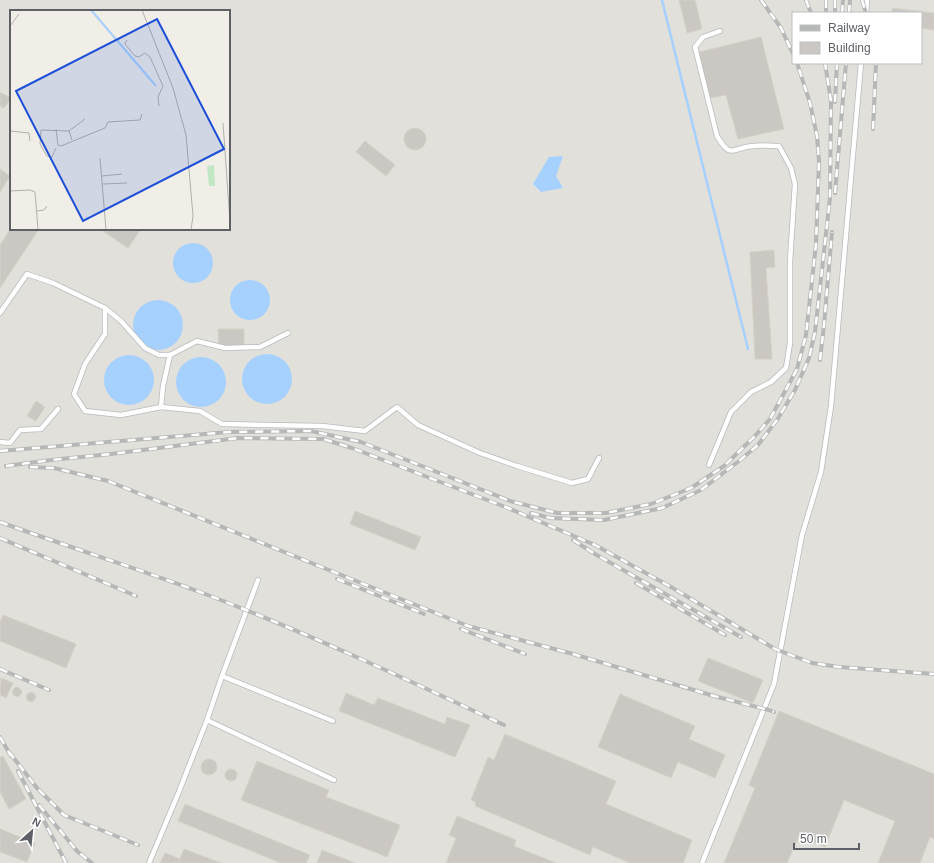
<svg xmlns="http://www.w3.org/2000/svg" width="934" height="863" viewBox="0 0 934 863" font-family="Arial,sans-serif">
  <rect width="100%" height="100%" fill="#f0eee6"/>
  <path fill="#e1e0da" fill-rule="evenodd" d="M 0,0 L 934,0 L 934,863 L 0,863 ZM 11,11 L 229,11 L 229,229 L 11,229 ZM 793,13 L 921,13 L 921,63 L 793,63 Z"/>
  <g fill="#a6d1ff">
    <path d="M 563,156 L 556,176 L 563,188 L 541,192 L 533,184 L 549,157 Z"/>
    <circle cx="193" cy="263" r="20"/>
    <circle cx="250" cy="300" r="20"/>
    <circle cx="158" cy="325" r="25"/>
    <circle cx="267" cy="379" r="25"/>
    <circle cx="129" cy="380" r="25"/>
    <circle cx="201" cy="382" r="25"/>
  </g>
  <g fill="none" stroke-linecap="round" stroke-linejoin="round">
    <path stroke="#a6d1ff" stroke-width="2.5" d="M 662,0 L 748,349"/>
  </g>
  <g fill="#cbc8c3" stroke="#d5d1c4">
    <path d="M 679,0 L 695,0 L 702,29 L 687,33 Z"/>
    <path d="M 892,8 L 934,13 L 934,30 L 921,28 L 921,13 L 892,13 Z"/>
    <path d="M 761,37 L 784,129 L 738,139 L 726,95 L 710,98 L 699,52 Z"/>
    <path d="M 0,92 L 11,98 L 4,108 L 0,106 Z"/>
    <circle cx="415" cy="139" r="11"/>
    <path d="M 365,141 L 395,165 L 386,176 L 356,152 Z"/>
    <path d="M 0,169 L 10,176 L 0,192 Z"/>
    <path d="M 11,228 L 39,229 L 0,288 L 0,245 Z"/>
    <path d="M 100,229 L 141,229 L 128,248 Z"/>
    <path d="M 774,250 L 775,267 L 766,268 L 772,359 L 755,359 L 750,252 Z"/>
    <path d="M 218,329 L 244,329 L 244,346 L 219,346 Z"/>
    <path d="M 36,401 L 45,407 L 36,421 L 27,416 Z"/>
    <path d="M 355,511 L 421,537 L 415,550 L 350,524 Z"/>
    <path d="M 3,615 L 76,644 L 66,668 L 0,641 L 0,622 Z"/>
    <path d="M 708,658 L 763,680 L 753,703 L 698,681 Z"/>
    <path d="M 1,678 L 13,683 L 6,698 L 0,695 Z"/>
    <circle cx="17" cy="692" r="4.5"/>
    <circle cx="31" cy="697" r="4.5"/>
    <path d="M 346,693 L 374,705 L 378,698 L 445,724 L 447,717 L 470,725 L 455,757 L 339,711 Z"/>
    <path d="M 620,694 L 695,726 L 689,739 L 725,755 L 715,778 L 678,762 L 671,778 L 598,747 Z"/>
    <path d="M 779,711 L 934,774 L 934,839 L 930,837 L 920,863 L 878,863 L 895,821 L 844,800 L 825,847 L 799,836 L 787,863 L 724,863 L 755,788 L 749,785 Z"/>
    <path d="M 505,734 L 616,781 L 606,804 L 692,840 L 683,863 L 630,863 L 593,847 L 590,855 L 475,806 L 476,802 L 471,800 L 488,757 L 494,760 Z"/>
    <path d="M 3,756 L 26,799 L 9,809 L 0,792 L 0,757 Z"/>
    <circle cx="209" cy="767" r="8"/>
    <path d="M 257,761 L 329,790 L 326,797 L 400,825 L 387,857 L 241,800 Z"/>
    <circle cx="231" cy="775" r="6"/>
    <path d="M 185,804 L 310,855 L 306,863 L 281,863 L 178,821 Z"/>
    <path d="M 457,816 L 516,840 L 514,846 L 556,863 L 446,863 L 456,838 L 449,835 Z"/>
    <path d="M 0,829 L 35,843 L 27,862 L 0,852 Z"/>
    <path d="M 184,849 L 221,863 L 160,863 L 165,853 L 180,859 Z"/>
    <path d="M 322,850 L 355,863 L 317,863 Z"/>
  </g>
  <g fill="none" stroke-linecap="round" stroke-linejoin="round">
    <g stroke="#b8babf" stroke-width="6">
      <g id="lane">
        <path d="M 866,13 L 867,0"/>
        <path d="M 105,308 L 105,334 L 85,364 L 74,394 L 85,411 L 121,415 L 161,407 L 200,411 L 222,424 L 322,426 L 365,431 L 397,407 L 418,425 L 480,453 L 517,466 L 572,483 L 588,479 L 599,458"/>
        <path d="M 0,313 L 27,274 L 53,283 L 105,308 L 121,321 L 145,348 L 159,355 L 170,355"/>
        <path d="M 161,407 L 163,386 L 170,355 L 197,341 L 225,348 L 260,347 L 288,333"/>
        <path d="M 0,442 L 10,443 L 20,430 L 41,429 L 58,409"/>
        <path d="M 709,465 L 731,412 L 751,392 L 771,382 L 786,368 L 790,343 L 790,261 L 795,184 L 791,168 L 779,146 C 770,146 762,145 753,146 C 732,147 732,161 717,136 L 695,47 L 703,37 L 720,31"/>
        <path d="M 222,676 L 333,721"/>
        <path d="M 207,720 L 334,780"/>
        <path d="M 149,863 L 178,794 L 207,720 L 222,676 L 258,580"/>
        <path d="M 702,863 L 774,684 L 802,535 L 821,472 L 831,406 L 861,63"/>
      </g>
    </g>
    <use href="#lane" stroke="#fff" stroke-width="4.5"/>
    <g stroke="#b6b7b7" stroke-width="4">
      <g id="rail">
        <path d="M 761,0 L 781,28 L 793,54"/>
        <path d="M 806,0 L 811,13"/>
        <path d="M 826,0 L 826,13"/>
        <path d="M 835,0 L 835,13"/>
        <path d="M 862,0 L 866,13"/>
        <path d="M 842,13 L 843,0"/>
        <path d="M 849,13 L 850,0"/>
        <path d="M 835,102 L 837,63"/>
        <path d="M 873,129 L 876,63"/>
        <path d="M 835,193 L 846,63"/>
        <path d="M 820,360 L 824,325 L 832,232"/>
        <path d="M 0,451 L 229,432 L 311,431 L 361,442 L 510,501 L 557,513 L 606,513 L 651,504 L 691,488 L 724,466 L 754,437 L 770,419 L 797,369 L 806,335 L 816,244 L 819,161 L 817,136 L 810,103 L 797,63"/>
        <path d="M 6,466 L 51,460 L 111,454 L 238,438 L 323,439 L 352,448 L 508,508 L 595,545 L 671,587 L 775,649 L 812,663 L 839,667 L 934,674"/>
        <path d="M 30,467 L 54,468 L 108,481 L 468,626 L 573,654 L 714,696 L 769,710 L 774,712"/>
        <path d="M 531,513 L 550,518 L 604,520 L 662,508 L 701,490 L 739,461 L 758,445 L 777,420 L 795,390 L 809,358 L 815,332 L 830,198 L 831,101 L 825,63"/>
        <path d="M 0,522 C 66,546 133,567 200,592 C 303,631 404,678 504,725"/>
        <path d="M 0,538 L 136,596"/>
        <path d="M 573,540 L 595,554 L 741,637"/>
        <path d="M 337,579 L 424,614"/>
        <path d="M 636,583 L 725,635"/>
        <path d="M 461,629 L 525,654"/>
        <path d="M 0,669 L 49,690"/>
        <path d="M 0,737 L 11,756"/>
        <path d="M 9,752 L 37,788 L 64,815 L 138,845"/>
        <path d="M 18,771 L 66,863"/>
        <path d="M 39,805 L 77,851 L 92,863"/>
      </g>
    </g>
    <use href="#rail" stroke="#fff" stroke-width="2.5" stroke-dasharray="8" stroke-linecap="butt"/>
  </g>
  <g transform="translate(10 10)">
    <rect width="220" height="220" fill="#f0eee6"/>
    <path d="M 204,155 L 205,176 L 199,176 L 197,156 Z" fill="#c2e7c5"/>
    <path fill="none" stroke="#a6d1ff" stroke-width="2" d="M 81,0 L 146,76"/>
    <path fill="none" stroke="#b1b1af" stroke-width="1" d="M 132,0 L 163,78 L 176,125 L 183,206 L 181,220M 0,16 L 9,4M 117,30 L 115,34 L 125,46 L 129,47 L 135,43 L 140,47 L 153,76 L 148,87 L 149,96M 213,113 L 220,212M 46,119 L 48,135 L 51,136 L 95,118 L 98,112 L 130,110 L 132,104M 0,121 L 19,123 L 20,131M 62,130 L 59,121 L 75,109M 46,138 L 42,147 L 37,146 L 30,134 L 31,120 L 59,121M 90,148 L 96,220M 92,166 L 112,164M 93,174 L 117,173M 0,181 L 20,180 L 25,182 L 28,220M 27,201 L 34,200 L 37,196"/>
    <path fill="#1d4ed8" fill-opacity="0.15" stroke="#1d4ed8" stroke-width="2" d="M 147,9 L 214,139 L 73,211 L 6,81 Z"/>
    <rect width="220" height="220" fill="none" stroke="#5d6066" stroke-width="2"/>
  </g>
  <rect x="792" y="12" width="130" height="52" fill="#ffffff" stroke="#bebfc2"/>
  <rect x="800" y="25" width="20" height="6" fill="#b6b7b7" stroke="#bebfc2"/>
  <text x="828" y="32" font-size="12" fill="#5d6066">Railway</text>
  <rect x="800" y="42" width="20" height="12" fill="#cbc8c3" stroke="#bebfc2"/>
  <text x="828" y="52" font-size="12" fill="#5d6066">Building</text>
  <g transform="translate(32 831) rotate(27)" stroke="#ffffff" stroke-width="3" paint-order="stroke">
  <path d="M0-3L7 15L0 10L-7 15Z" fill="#5d6066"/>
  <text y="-6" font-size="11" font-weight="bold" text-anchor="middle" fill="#5d6066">N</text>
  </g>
  <path d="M794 843v6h65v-6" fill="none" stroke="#5d6066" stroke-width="2"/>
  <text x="800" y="843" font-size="12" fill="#5d6066" stroke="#ffffff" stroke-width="3" paint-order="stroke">50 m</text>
</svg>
